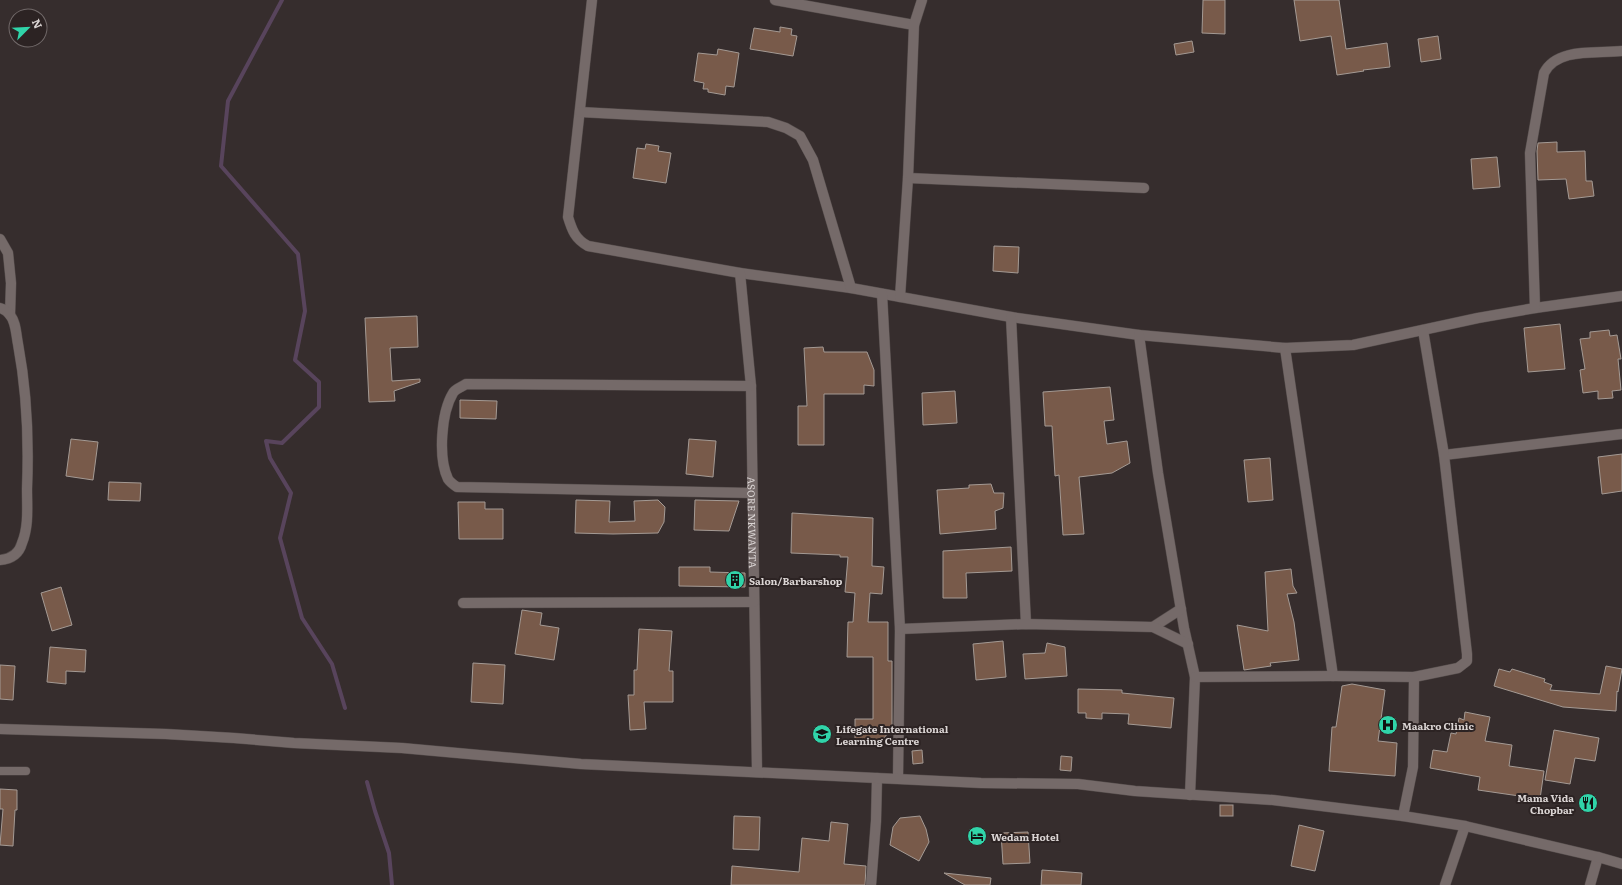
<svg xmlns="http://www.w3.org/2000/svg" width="1622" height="885" viewBox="0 0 1622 885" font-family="Literata,serif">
  <rect width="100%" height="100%" fill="#362d2d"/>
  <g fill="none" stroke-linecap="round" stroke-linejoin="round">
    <g stroke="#58445c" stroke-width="4">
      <path d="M 282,0 L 228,101 L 221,166 L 298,254 L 305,311 L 295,360 L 319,382 L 319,407 L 282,443 L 266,441 L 270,458 L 291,493 L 280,538 L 302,618 L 332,664 L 345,708"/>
      <path d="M 367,782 L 375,811 L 389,853 L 392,885"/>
    </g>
  </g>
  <g fill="#785a4a" stroke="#a49a94">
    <path d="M 1203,0 L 1225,0 L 1225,34 L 1202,33 Z"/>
    <path d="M 1294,0 L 1339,0 L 1346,49 L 1387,43 L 1390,67 L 1363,70 L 1364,71 L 1337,75 L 1331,36 L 1300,41 Z"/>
    <path d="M 780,27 L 792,29 L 791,35 L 797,36 L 793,56 L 750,49 L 754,28 L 780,32 Z"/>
    <path d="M 1438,36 L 1441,59 L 1421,62 L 1418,39 Z"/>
    <path d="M 1192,41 L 1194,52 L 1176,55 L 1174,44 Z"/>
    <path d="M 718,49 L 739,53 L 734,87 L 726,86 L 725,95 L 708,92 L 708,89 L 703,89 L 704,83 L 694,81 L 698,53 L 717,55 Z"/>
    <path d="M 1557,142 L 1557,152 L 1585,151 L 1586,181 L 1592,181 L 1594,196 L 1569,199 L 1566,179 L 1538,180 L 1537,151 L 1538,143 Z"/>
    <path d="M 646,144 L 659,146 L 658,151 L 671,153 L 666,183 L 633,178 L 637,148 L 645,149 Z"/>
    <path d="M 1497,157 L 1500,187 L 1473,189 L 1471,159 Z"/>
    <path d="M 994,246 L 1019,247 L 1018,273 L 993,271 Z"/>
    <path d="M 417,316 L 418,347 L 390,348 L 392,381 L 420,379 L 420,382 L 394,391 L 395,401 L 369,402 L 365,318 Z"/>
    <path d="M 1560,324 L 1565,369 L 1528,372 L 1524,328 Z"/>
    <path d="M 1609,330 L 1610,336 L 1617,335 L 1621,359 L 1618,359 L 1621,390 L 1612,391 L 1613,398 L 1598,399 L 1598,391 L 1583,393 L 1580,370 L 1585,369 L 1580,339 L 1590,338 L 1590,332 Z"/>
    <path d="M 823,347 L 824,352 L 867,352 L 874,370 L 874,386 L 864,385 L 864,394 L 824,394 L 824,445 L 798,445 L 798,406 L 807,406 L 804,348 Z"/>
    <path d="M 1110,387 L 1114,420 L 1104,421 L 1107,444 L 1127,441 L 1130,463 L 1112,473 L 1079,477 L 1084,534 L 1063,535 L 1059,475 L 1055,476 L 1052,426 L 1045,426 L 1043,392 Z"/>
    <path d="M 955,391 L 957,423 L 923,425 L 922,393 Z"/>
    <path d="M 460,400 L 497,401 L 496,419 L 460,418 Z"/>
    <path d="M 71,439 L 98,442 L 93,480 L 66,476 Z"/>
    <path d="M 689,439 L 716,441 L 713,477 L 686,474 Z"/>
    <path d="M 1622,454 L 1622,491 L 1602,494 L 1598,457 Z"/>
    <path d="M 1270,458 L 1273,500 L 1248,502 L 1244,460 Z"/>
    <path d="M 109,482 L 141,483 L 140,501 L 108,500 Z"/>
    <path d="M 991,484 L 994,493 L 1004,493 L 1003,508 L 995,511 L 996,529 L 940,534 L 937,490 L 969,488 L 969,485 Z"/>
    <path d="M 576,500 L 610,501 L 609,522 L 635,521 L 634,501 L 658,500 L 665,507 L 664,522 L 658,533 L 613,534 L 575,533 Z"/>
    <path d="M 695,500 L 739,501 L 729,531 L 694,530 Z"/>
    <path d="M 458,502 L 485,502 L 485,509 L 503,509 L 503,539 L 459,539 Z"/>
    <path d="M 792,513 L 873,518 L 872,566 L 884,567 L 882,594 L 870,593 L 868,622 L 888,622 L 888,661 L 892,661 L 892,728 L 880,743 L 855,742 L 855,719 L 873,719 L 873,657 L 847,657 L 848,622 L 853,622 L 855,593 L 845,592 L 848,557 L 840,557 L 840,555 L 791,553 Z"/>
    <path d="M 1011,547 L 1012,571 L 966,573 L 967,598 L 943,598 L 943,551 Z"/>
    <path d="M 679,567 L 710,567 L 710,572 L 745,573 L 745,587 L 679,586 Z"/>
    <path d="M 1291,569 L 1293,586 L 1297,593 L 1287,594 L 1294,622 L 1299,660 L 1270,663 L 1271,666 L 1244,670 L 1237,625 L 1268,631 L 1265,572 Z"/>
    <path d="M 61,587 L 72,625 L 52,631 L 41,593 Z"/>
    <path d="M 522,610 L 542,613 L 540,625 L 559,628 L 554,660 L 515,654 Z"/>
    <path d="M 639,629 L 672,631 L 669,671 L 673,671 L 673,702 L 644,702 L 646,729 L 630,730 L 628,695 L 634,695 L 634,670 L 637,670 Z"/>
    <path d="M 1003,641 L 1006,677 L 976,680 L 973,644 Z"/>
    <path d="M 1047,643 L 1065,647 L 1067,676 L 1025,679 L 1023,654 L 1045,653 Z"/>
    <path d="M 50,647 L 86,650 L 85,672 L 66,671 L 66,684 L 47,682 Z"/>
    <path d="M 473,663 L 505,665 L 503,704 L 471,702 Z"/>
    <path d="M 0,665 L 15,666 L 13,700 L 0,699 Z"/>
    <path d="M 1606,666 L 1622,669 L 1618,692 L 1617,691 L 1616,711 L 1563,707 L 1494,686 L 1499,669 L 1510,672 L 1512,669 L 1545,679 L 1544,682 L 1552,685 L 1550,690 L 1600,694 Z"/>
    <path d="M 1352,684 L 1385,690 L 1378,741 L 1397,743 L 1395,776 L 1329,771 L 1332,727 L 1336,727 L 1342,686 Z"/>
    <path d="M 1078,689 L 1122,690 L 1122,693 L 1174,698 L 1171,728 L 1128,724 L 1129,714 L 1102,713 L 1102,719 L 1086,718 L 1086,713 L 1078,713 Z"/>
    <path d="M 1465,712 L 1490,717 L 1485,741 L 1512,745 L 1509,766 L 1544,771 L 1540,799 L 1478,790 L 1480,777 L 1430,768 L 1433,750 L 1447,752 L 1451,733 L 1456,734 L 1459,718 L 1464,720 Z"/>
    <path d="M 1554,730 L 1599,738 L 1595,761 L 1575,758 L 1570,784 L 1545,780 Z"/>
    <path d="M 922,750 L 923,763 L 913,764 L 912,751 Z"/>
    <path d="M 1061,756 L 1072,757 L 1071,771 L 1060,770 Z"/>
    <path d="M 0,789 L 17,790 L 17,810 L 15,810 L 13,846 L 0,845 L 3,809 L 0,809 Z"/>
    <rect x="1220" y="805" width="13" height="11"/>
    <path d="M 734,816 L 760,817 L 759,850 L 733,849 Z"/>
    <path d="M 920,816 L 926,829 L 929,842 L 919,861 L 890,845 L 893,827 L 900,818 Z"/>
    <path d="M 831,822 L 848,824 L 844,864 L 866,866 L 865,885 L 731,885 L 732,866 L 799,872 L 802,838 L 829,841 Z"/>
    <path d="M 1299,825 L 1324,831 L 1315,871 L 1291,866 Z"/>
    <path d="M 1028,832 L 1030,863 L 1003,864 L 1001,833 Z"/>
    <path d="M 1042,870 L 1082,873 L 1081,885 L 1041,885 Z"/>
    <path d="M 944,873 L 991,878 L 990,885 L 965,885 Z"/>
  </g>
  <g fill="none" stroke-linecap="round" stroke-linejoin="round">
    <g stroke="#534b4a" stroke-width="9">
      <path id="lane" d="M 0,771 L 26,771"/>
    </g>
    <g stroke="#534b4a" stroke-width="11">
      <g id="street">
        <path d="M 592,0 L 568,217 C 572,230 575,239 588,246 L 740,273 L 851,288 L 1011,317 L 1139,335 L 1285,348 L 1353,345 L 1478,318 L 1535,308 L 1622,296"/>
        <path d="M 775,0 L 914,25"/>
        <path d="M 580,112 L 768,122 L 786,128 L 800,136 L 813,160 L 851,288"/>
        <path d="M 908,178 L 1144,188"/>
        <path d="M 0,239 L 8,253 L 11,283 L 10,315"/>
        <path id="s1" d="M 740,273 L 751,386 L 757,772"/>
        <path d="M 882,294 L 900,629 L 898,778"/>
        <path d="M 900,297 L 908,178 L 914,25 L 922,0"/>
        <path d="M 0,308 C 4,309 7,311 10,315 C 16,322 16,334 18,344 C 27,392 29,440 27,489 C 27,507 29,526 22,543 C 19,554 11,559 0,560"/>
        <path d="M 1535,308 L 1530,153 L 1544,73 C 1557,47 1597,54 1622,51"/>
        <path d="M 1011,317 L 1026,624"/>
        <path d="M 1139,335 L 1158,473 L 1184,628 L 1195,677 L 1190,795"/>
        <path d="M 1285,348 L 1333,676"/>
        <path d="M 751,386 L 466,384 C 462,387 455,389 453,393 C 441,413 438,458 448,479 C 450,482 454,485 457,487 L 752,493"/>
        <path d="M 1444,455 L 1622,434"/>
        <path d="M 463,603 L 754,602"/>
        <path d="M 1153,627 L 1181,609"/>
        <path d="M 900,629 L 1026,624 L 1153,627 L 1188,644"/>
        <path d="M 1195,677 L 1333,676 L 1414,677 L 1458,668 L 1467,661 L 1467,654 L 1444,455 L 1423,330"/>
        <path d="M 1403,816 L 1413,767 L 1414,677"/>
        <path d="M 871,885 L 876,821 L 877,778"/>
        <path d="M 1445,885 L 1465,826"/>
        <path d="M 1590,885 L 1598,857"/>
      </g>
    </g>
    <g stroke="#534b4a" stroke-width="11">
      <path id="secondary" d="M 0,729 L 166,734 L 234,738 L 294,743 L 402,748 L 581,764 L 981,783 L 1078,784 L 1135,791 L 1273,800 L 1403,816 L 1465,826 L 1598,857 L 1622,864"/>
    </g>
    <use href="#lane" stroke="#756a69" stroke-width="8"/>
    <use href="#street" stroke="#756a69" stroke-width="10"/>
    <use href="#secondary" stroke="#756a69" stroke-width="10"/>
  </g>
  <defs>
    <g id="building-disc" transform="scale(1)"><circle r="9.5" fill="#30d4a9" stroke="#2c2323"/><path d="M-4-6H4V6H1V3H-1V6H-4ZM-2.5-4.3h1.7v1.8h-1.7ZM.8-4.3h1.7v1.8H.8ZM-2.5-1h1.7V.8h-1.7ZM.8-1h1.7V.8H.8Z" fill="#111"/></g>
    <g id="hospital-disc" transform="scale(1)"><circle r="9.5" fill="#30d4a9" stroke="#2c2323"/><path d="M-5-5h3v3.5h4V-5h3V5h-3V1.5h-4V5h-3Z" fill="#111"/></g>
    <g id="school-disc" transform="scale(1)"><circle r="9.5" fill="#30d4a9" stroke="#2c2323"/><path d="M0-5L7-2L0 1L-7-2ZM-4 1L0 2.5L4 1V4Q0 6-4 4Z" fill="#111"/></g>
    <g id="restaurant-disc" transform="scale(1)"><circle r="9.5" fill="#30d4a9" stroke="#2c2323"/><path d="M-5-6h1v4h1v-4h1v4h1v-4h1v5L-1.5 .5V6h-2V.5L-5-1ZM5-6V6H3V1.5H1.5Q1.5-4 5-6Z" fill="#111"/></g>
    <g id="hotel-disc" transform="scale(1)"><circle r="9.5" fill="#30d4a9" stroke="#2c2323"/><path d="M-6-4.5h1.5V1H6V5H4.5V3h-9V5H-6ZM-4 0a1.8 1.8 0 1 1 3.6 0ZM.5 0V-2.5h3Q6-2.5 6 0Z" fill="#111"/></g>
  </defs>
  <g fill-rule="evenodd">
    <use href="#building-disc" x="735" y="580"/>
    <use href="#hospital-disc" x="1388" y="725"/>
    <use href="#school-disc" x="822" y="734"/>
    <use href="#restaurant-disc" x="1588" y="803"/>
    <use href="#hotel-disc" x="977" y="836"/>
  </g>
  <g text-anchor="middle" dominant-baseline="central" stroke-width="4" stroke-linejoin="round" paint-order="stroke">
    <g font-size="10" fill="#dbd5d4" stroke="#2c2323">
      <text stroke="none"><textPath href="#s1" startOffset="250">ASORE NKWANTA</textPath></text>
    </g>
    <g font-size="10" font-weight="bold" fill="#dbd5d4" stroke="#2c2323" text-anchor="start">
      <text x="749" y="580">Salon/Barbarshop</text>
      <text x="1402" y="725">Maakro Clinic</text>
      <text x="836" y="728">Lifegate International<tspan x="836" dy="12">Learning Centre</tspan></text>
      <text x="1574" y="797" text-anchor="end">Mama Vida<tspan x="1574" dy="12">Chopbar</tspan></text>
      <text x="991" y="836">Wedam Hotel</text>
    </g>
  </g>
  <g transform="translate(28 28) rotate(66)"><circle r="19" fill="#2c2323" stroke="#726a6a"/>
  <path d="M0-3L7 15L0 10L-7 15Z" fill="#30d4a9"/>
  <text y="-6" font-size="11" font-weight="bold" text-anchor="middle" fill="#dbd5d4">N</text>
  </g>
</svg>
